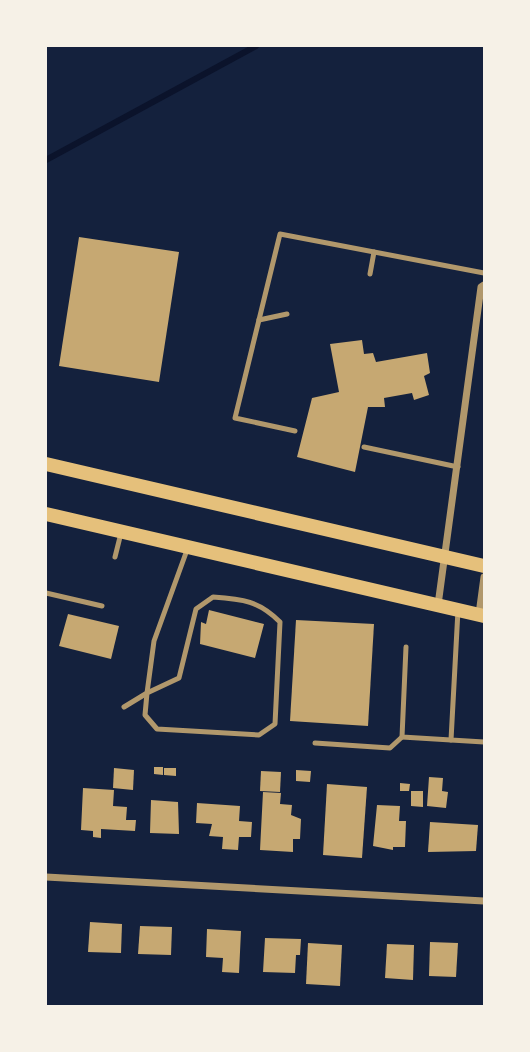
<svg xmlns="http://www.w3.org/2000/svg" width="530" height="1052" viewBox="0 0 530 1052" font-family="'Varela Round',sans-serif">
  <rect width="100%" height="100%" fill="#14213d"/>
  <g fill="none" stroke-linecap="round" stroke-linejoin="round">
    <path stroke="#0b132b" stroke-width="6" d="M 46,160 L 256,46"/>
  </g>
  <g fill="#c6a872">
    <path d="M 79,237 L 179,252 L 159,382 L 59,366 Z"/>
    <path d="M 362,340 L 364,354 L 373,353 L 376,362 L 427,353 L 430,373 L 424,376 L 429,395 L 414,400 L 412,393 L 384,398 L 385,407 L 368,407 L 355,472 L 297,457 L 312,398 L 339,392 L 330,344 Z"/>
    <path d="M 209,610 L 264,624 L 255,658 L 200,644 L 201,622 L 206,624 Z"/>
    <path d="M 68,614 L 119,626 L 111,659 L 59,646 Z"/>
    <path d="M 296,620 L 374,624 L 368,726 L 290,721 Z"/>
    <path d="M 154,767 L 163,767 L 163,775 L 154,774 Z"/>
    <path d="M 114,768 L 134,770 L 133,790 L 113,788 Z"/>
    <path d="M 164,768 L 176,768 L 176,776 L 164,775 Z"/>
    <path d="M 296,770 L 311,771 L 310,782 L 296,781 Z"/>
    <path d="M 261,771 L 281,772 L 280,792 L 260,791 Z"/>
    <path d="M 429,777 L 443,778 L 442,791 L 448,792 L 446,808 L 427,806 Z"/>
    <path d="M 400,783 L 410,784 L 409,791 L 400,791 Z"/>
    <path d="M 327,784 L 367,787 L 362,858 L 323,855 Z"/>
    <path d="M 83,788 L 114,790 L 113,806 L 127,807 L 126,820 L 136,820 L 135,831 L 101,829 L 101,838 L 93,837 L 93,831 L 81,830 Z"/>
    <path d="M 411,791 L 423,791 L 423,807 L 411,806 Z"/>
    <path d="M 263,792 L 281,793 L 280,804 L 292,805 L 291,815 L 301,819 L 300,839 L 293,839 L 293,852 L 260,850 Z"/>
    <path d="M 151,800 L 178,802 L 179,834 L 150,833 Z"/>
    <path d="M 197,803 L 240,806 L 239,821 L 252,822 L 251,837 L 239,837 L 238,850 L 222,849 L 223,837 L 209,836 L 212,824 L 196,823 Z"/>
    <path d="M 377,805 L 400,806 L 399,821 L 406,821 L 405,847 L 393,847 L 393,850 L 373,846 Z"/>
    <path d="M 430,822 L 478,825 L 476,851 L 428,852 Z"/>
    <path d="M 90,922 L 122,924 L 121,953 L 88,952 Z"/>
    <path d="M 140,926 L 172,927 L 171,955 L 138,954 Z"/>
    <path d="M 207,929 L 241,931 L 239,973 L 222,972 L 223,958 L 206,957 Z"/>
    <path d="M 265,938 L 301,939 L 300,955 L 296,955 L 295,973 L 263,972 Z"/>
    <path d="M 430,942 L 458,943 L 456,977 L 429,976 Z"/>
    <path d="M 308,943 L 342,945 L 340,986 L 306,984 Z"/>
    <path d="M 387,944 L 414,945 L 413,980 L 385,978 Z"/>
  </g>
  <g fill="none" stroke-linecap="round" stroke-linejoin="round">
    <g stroke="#b1986c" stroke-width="5">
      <path d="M 370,274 L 374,252"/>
      <path d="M 259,320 L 287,314"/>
      <path d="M 295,431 L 235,418 L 280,234 L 484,273"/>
      <path d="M 364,447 L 458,467"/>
      <path d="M 115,557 L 121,533"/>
      <path d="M 46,593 L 102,606"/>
      <path d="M 213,597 C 243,599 259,601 280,622 L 275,724 L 259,735 L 157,729 L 145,715 L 147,693 L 179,678 L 196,609 Z"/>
      <path d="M 458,610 L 451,740 L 484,742"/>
      <path d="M 406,647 L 402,737 L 451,740"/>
      <path d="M 124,707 L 147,693 L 154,641 L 187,550"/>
      <path d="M 315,743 L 390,748 L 402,737"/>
    </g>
    <g stroke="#b1986c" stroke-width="7">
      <path d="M 438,605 L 481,287 L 484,285"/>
      <path d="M 479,614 L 484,577"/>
      <path d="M 46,877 L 484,901"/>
    </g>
    <g stroke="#e5c07b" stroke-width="14">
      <path d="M 46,464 L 484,566"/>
      <path d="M 46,514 L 484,616"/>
    </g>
  </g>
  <rect width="530" height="1052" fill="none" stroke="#f6f1e7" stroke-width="94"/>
</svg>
